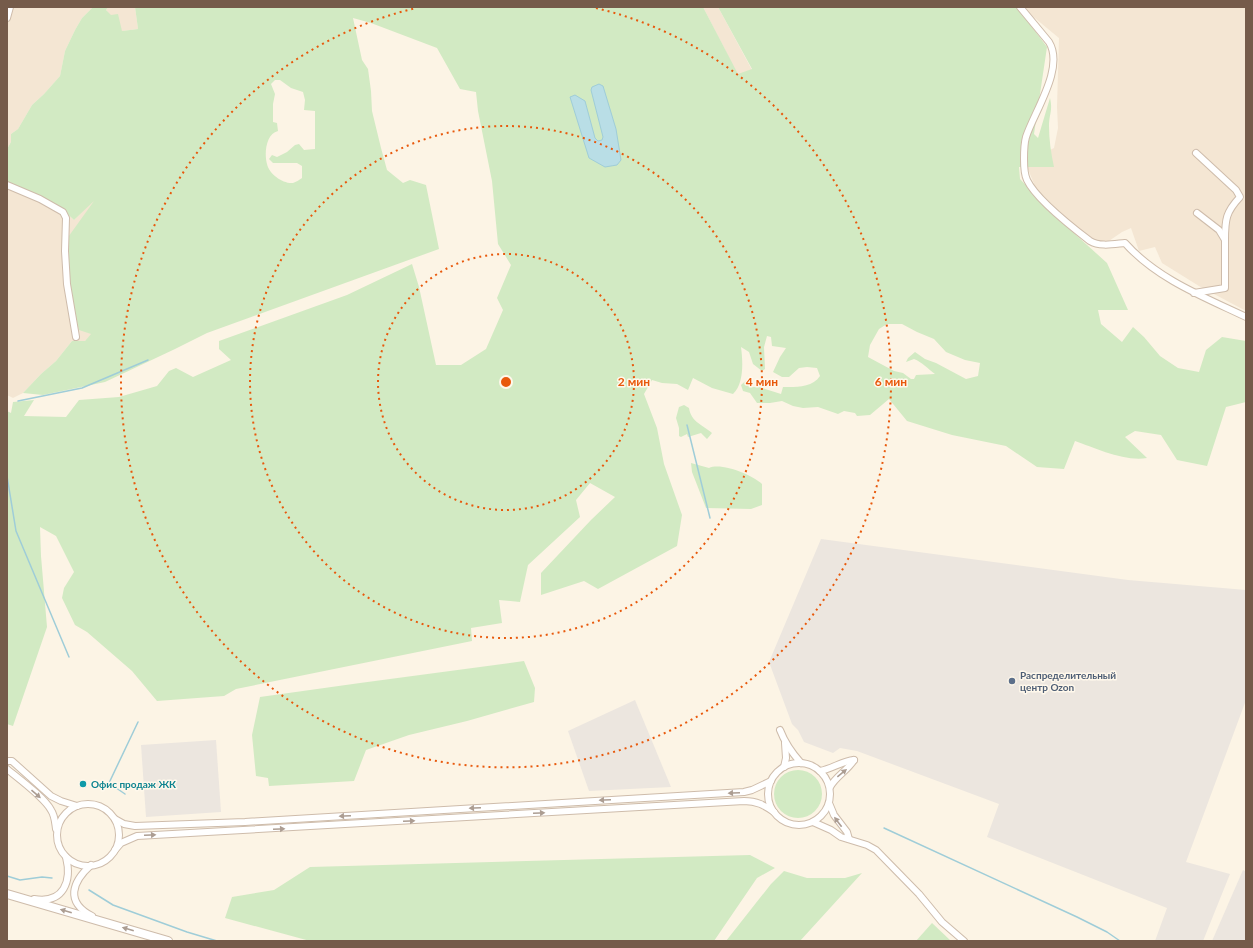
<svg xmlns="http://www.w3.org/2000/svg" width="1253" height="948" viewBox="0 0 1253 948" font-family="Lato,sans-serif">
  <rect width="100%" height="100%" fill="#fcf4e5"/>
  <g fill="#f4e6d3">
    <path d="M 7,7 L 93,7 L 82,18 L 75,30 L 65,51 L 60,76 L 44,94 L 32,105 L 18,129 L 11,134 L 11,142 L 7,149 Z"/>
    <path d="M 108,7 L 135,7 L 138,29 L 122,31 L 106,10 Z"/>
    <path d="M 703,7 L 718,7 L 752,70 L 738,75 Z"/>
    <path d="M 1025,7 L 1246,7 L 1246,311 L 1199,286 L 1162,263 L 1155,247 L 1139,251 L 1131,228 L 1122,232 L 1103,245 L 1095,244 L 1040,198 L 1025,162 L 1054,148 L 1058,128 L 1057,107 L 1059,38 L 1030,14 Z"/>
    <path d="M 7,186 L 60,207 L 74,220 L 96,198 L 70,297 L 79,329 L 92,334 L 85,341 L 72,341 L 56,361 L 41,374 L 23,393 L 13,398 L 7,395 Z"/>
  </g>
  <g fill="#ece6df">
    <path d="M 821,539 L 1128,580 L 1246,590 L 1246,700 L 1186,862 L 1230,874 L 1203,941 L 1155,941 L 1167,908 L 987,837 L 999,804 L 857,751 L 840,748 L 833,753 L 804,742 L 798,730 L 792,724 L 769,662 Z"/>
    <path d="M 635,700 L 671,787 L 589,791 L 568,731 Z"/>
    <path d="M 216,740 L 221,812 L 146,817 L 141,745 Z"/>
    <path d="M 1243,870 L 1246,872 L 1246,941 L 1212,941 Z"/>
  </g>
  <g fill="#d2eac3" fill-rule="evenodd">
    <path d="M 93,7 L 108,7 L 106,10 L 111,15 L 118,14 L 122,31 L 138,29 L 135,7 L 703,7 L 738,74 L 752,69 L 718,7 L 1017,7 L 1047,47 L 1034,134 L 1038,138 L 1050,98 C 1053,111 1049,114 1049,126 C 1049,140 1051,153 1054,167 L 1019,167 L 1020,179 L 1055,216 L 1107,263 L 1128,310 L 1098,310 L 1101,324 L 1122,342 L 1133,327 L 1144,337 L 1160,356 L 1178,368 L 1199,372 L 1206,350 L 1222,337 L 1246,341 L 1246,402 L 1226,407 L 1207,466 L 1177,460 L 1161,435 L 1135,431 L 1125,437 L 1147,458 C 1125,462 1095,448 1075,441 L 1064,469 L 1037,467 L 1006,446 L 952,435 L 907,421 L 889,399 L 870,415 L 857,416 L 855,413 L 844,411 L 838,414 L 818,407 L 803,408 L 793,406 L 782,401 L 770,403 L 757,403 L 750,393 L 743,391 L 741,385 L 750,377 L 750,387 L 759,387 L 781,394 L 783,387 C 796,387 812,388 820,376 L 817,368 L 807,367 L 799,368 L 789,377 L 782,377 L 773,372 L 780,357 L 786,348 L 772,346 L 771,337 L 767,336 L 764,347 L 765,369 L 762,371 L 753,364 L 749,352 L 741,347 C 743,362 744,384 733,394 L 712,388 L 693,378 L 688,390 L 677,384 L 662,383 L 652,380 L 644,394 L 657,428 L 664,464 L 682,515 L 677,546 L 598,589 L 584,581 L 541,595 L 541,573 L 591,520 L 615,497 L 590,483 L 576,500 L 580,517 L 528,565 L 520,602 L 499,600 L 502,623 L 471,628 L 472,641 L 236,689 L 224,696 L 157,701 L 132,671 L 87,632 L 75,625 L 62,598 L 64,588 L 74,572 L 56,536 L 40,527 L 41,556 L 47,627 L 13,726 L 7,724 L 7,411 L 11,413 L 13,402 L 34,400 L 24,416 L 66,417 L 79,400 L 119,397 L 157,386 L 169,371 L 176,368 L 193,377 L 231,360 L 219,349 L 219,341 L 347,295 L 412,264 L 419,287 L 436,365 L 461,365 L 486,349 L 503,310 L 497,298 L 511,265 L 498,244 L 492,181 L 478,111 L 476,92 L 460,89 L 437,48 L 371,23 L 353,18 L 362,60 L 368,69 L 371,91 L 372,111 L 381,148 L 387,170 L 403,183 L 410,180 L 426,185 L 439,249 L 207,333 L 175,349 L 105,382 L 43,395 L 23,393 L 41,374 L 56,361 L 72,341 L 85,341 L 91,334 L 79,330 L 70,297 L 66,240 L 94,201 L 74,220 L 60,207 L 7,186 L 7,149 L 11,142 L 11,134 L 18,129 L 32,105 L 44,94 L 60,76 L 65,51 L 75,30 L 82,18 ZM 275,80 L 280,80 L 291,88 L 303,92 L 305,100 L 304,110 L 315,111 L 315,149 L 304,150 L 299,144 L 295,145 L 287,152 L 277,157 L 272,155 L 269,159 L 273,163 L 297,163 L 302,166 L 302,178 C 299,180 296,182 293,183 C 283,184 269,174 267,164 C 264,153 266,134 278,131 L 277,123 L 273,122 L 273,104 L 275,94 L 271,84 ZM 887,324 L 902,324 L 917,332 L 934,339 L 946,352 L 965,360 L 980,363 L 978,376 L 966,379 L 936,363 L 925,359 L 915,352 L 908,358 L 906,362 L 914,359 C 922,362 928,369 935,374 L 916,375 L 914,379 L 911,379 L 903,373 L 894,371 L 868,357 L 870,345 L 879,329 Z"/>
    <path d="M 684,405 L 689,408 C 691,422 703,425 712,433 L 707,439 L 701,433 L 688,437 L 687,434 L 681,437 L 679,436 L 679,428 L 676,418 L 679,407 Z"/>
    <path d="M 691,463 L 709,468 C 721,462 753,475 762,484 L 762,505 L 751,509 L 706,508 L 692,472 Z"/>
    <path d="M 524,661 L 535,688 L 534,702 L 467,721 L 409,735 L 366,750 L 354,781 L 269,786 L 268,778 L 256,776 L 252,735 L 260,697 L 360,683 Z"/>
    <circle cx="798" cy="794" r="24"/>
    <path d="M 750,855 L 775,868 L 757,878 L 714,941 L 310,941 L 225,918 L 232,897 L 274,890 L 310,867 Z"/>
    <path d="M 784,871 L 807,878 L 845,878 L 862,873 L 800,941 L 726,941 L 771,884 Z"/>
    <path d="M 932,923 L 951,941 L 916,941 Z"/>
  </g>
  <path fill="#b9dee6" stroke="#9fcdd8" d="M 599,84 L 603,86 L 616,129 L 621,160 L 617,165 L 605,167 L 589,158 L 570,97 L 575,95 L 585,101 L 595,138 L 598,141 L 602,140 L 603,137 L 591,90 L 592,87 Z"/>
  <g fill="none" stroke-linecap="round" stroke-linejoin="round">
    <g stroke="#9fcdd8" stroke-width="1.5">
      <path d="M 18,401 L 82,388 L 148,360"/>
      <path d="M 687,425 L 710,518"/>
      <path d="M 7,476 L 16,531 L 69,657"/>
      <path d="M 125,794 L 109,783 L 138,722"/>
      <path d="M 884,828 L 1077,917 L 1107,932 L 1120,941"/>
      <path d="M 7,876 L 20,880 L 42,877 L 52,878"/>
      <path d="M 89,890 L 113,905 L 187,932 L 217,941"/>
    </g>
    <g stroke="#cebcab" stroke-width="8">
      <g id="minor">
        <path d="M 1020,7 L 1049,42 C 1065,68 1034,112 1026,137 C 1024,144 1024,152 1024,159 C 1024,165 1024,174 1027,180 C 1036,199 1073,228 1090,241 C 1100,247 1114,244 1125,243 C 1157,279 1204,297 1246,317"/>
        <path d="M 7,18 L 10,7"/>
        <path d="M 1196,153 L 1236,190 L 1240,197 C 1226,212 1225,219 1225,240"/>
        <path d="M 7,185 L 40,199 L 63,212 L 66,218 L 65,251 L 67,284 L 76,337"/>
        <path d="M 1194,293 L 1225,288 L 1225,240 L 1219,230 L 1197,213"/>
        <path d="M 780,730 C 785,743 792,753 801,763"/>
        <path d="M 7,761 L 12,761 L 51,796 L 61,801 L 77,806"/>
        <circle cx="799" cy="794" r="31"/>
        <path d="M 784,767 L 786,758 L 785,743"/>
        <path d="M 7,769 C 19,779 44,797 51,810 C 55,816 55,822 56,829"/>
        <path d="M 820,771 C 832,769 842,761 854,760"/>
        <path d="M 830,787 C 836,776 847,771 854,760"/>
        <path d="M 829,803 L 834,815 L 847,832 L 849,839"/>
        <circle cx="88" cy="835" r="31"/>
        <path d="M 115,819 L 124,824 L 135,826 L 245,822 L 744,792 L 752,790 L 771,781"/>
        <path d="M 813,822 L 831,830 L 841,837 L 867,845 L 876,850 L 919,894 L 942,922 L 964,941"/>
        <path d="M 115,850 L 121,843 L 137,836 L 744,801 C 757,801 764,805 774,812"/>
        <path d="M 91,865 C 72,882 65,902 92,916"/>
        <path d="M 34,899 C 64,904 72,881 66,857"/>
      </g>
    </g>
    <g stroke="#cebcab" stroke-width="10">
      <path id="tertiary" d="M 7,894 L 168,941"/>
    </g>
    <use href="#minor" stroke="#fff" stroke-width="6"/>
    <use href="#tertiary" stroke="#fff" stroke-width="8"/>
  </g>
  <defs><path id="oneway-solid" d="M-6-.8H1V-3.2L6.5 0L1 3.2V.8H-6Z"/></defs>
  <g fill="#ac9d92">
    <use href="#oneway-solid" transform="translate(842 773) rotate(-39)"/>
    <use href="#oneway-solid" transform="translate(734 793) rotate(177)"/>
    <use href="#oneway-solid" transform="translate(36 794) rotate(41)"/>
    <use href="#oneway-solid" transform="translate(605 800) rotate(177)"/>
    <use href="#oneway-solid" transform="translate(475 808) rotate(177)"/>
    <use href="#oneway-solid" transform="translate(539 813) rotate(-3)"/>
    <use href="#oneway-solid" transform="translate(345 816) rotate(177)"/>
    <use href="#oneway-solid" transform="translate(409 821) rotate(-3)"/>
    <use href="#oneway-solid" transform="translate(838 822) rotate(-127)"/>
    <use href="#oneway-solid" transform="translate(279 829) rotate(-3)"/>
    <use href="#oneway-solid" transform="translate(150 835) rotate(-3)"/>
    <use href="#oneway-solid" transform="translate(66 911) rotate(-164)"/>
    <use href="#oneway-solid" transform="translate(128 929) rotate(-164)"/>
  </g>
  <g fill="none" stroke="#e8590c" stroke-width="2" stroke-dasharray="2 4">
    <circle cx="506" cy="382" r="128"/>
    <circle cx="506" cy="382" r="256"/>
    <path d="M596 8A385 385 0 1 1 416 8"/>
  </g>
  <circle fill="#5c6f8a" stroke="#fff8eb" stroke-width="1.5" cx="1012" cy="681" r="4"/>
  <circle fill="#0f9aa8" stroke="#fff8eb" stroke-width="1.5" cx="83" cy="784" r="4"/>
  <g text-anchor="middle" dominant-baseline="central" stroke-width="3" stroke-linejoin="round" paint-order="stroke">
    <g font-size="10" font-weight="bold" fill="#4e5e75" stroke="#fff8eb" text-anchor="start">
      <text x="1020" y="675">Распределительный<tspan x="1020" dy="12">центр Ozon</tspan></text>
    </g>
    <g font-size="10" font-weight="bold" fill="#0d838f" stroke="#fff8eb" text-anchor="start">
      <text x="91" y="784">Офис продаж ЖК</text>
    </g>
  </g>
  <circle cx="506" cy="382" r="6" fill="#e8590c" stroke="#fff8eb" stroke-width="2"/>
  <g font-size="12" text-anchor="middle" font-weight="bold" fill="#e8590c" stroke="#fff8eb" stroke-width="3" stroke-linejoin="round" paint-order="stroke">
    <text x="634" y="386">2 мин</text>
    <text x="762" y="386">4 мин</text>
    <text x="891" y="386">6 мин</text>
  </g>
  <rect width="1253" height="948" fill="none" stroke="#755b4a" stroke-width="16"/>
</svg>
